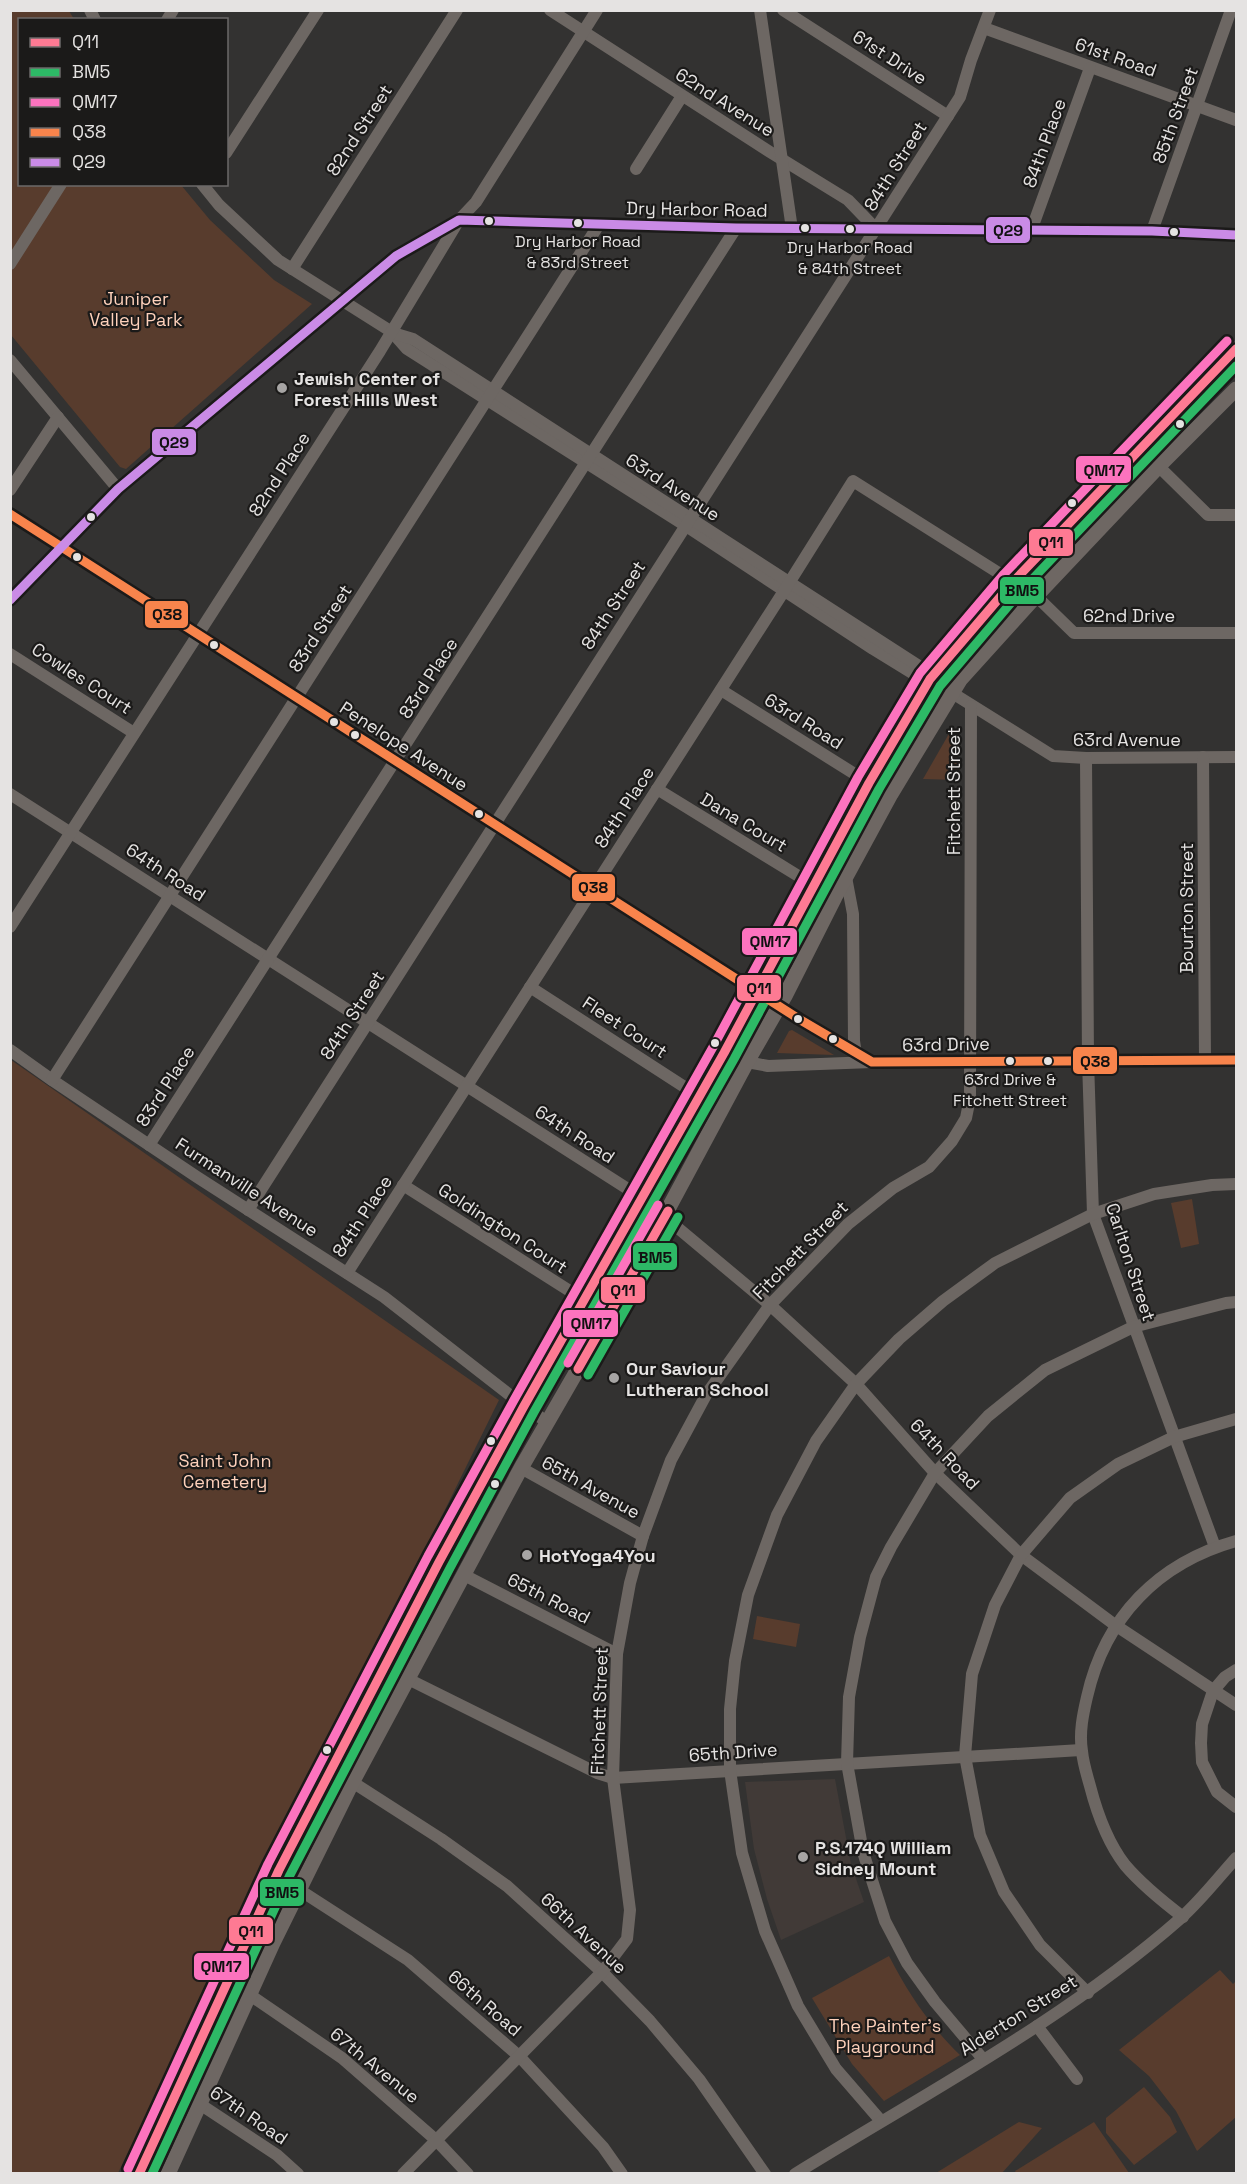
<svg xmlns="http://www.w3.org/2000/svg" width="1247" height="2184" viewBox="0 0 1247 2184" font-family="'Space Grotesk',sans-serif">
  <rect width="100%" height="100%" fill="#333231"/>
  <path fill="#413a37" d="M 835,1779 L 851,1864 L 864,1902 L 781,1940 L 767,1899 L 754,1849 L 745,1782 Z"/>
  <g fill="#583c2d">
    <path d="M 11,11 L 69,11 L 74,19 L 20,20 L 20,184 L 181,185 L 210,220 L 274,280 L 312,304 L 126,469 L 120,467 L 11,335 Z"/>
    <path d="M 950,732 L 958,736 L 957,780 L 923,779 Z"/>
    <path d="M 792,1030 L 834,1055 L 777,1053 L 789,1031 Z"/>
    <path d="M 11,1060 L 499,1400 L 118,2173 L 11,2173 Z"/>
    <path d="M 1192,1199 L 1199,1244 L 1181,1248 L 1171,1203 Z"/>
    <path d="M 757,1616 L 800,1624 L 796,1647 L 753,1639 Z"/>
    <path d="M 889,1956 C 908,1993 930,2026 960,2055 L 884,2101 L 852,2064 L 812,1998 Z"/>
    <path d="M 1220,1970 L 1233,1984 L 1236,1981 L 1236,2117 L 1197,2151 L 1176,2111 L 1149,2076 L 1119,2050 Z"/>
    <path d="M 1144,2087 L 1170,2117 L 1177,2132 L 1134,2165 L 1106,2133 L 1106,2118 Z"/>
    <path d="M 1019,2122 L 1042,2128 L 1002,2173 L 936,2173 Z"/>
    <path d="M 1094,2122 L 1129,2173 L 1017,2174 L 1015,2171 Z"/>
  </g>
  <g fill="none" stroke-linecap="round" stroke-linejoin="round">
    <g stroke="#6d6763" stroke-width="12">
      <path d="M 90,10 L 95,20"/>
      <path d="M 550,10 L 770,152 L 848,200 L 876,229"/>
      <path d="M 760,10 L 792,229"/>
      <path d="M 783,10 L 948,116"/>
      <path d="M 167,20 L 173,10"/>
      <path d="M 984,28 L 1236,120"/>
      <path d="M 226,153 L 318,10"/>
      <path d="M 636,169 L 682,96"/>
      <path d="M 202,184 L 219,205 L 278,260 L 392,332 L 407,349 L 686,526 L 873,649 L 912,673 L 930,679 L 1053,756 L 1086,758 L 1236,757"/>
      <path d="M 1031,231 L 1090,68"/>
      <path d="M 1152,231 L 1231,10"/>
      <path d="M 10,264 L 61,184"/>
      <path d="M 292,269 L 457,10"/>
      <path d="M 393,333 L 413,339 L 919,666 L 929,678"/>
      <path d="M 10,360 L 118,489"/>
      <path d="M 1140,448 L 1208,515 L 1236,515"/>
      <path d="M 10,490 L 58,417"/>
      <path d="M 10,514 L 799,1019 L 872,1062"/>
      <path d="M 1036,596 L 1074,633 L 1236,633"/>
      <path d="M 10,601 L 118,489 L 131,478 L 396,256 L 459,220 L 736,228 L 1152,231 L 1236,235"/>
      <path d="M 10,654 L 134,733"/>
      <path d="M 721,690 L 869,783"/>
      <path d="M 1203,757 L 1205,1060"/>
      <path d="M 1086,758 L 1088,1061 L 1093,1214 L 1215,1547"/>
      <path d="M 657,789 L 813,885"/>
      <path d="M 10,794 L 642,1198 L 770,1305 L 856,1384 L 935,1473 L 1021,1555 L 1115,1625 L 1236,1705"/>
      <path d="M 846,877 L 853,914 L 854,1041 L 856,1054"/>
      <path d="M 10,927 L 380,351 L 459,220 L 476,202 L 597,10"/>
      <path d="M 530,987 L 700,1097"/>
      <path d="M 10,1050 L 52,1080 L 197,1177 L 384,1297 L 524,1406 L 547,1422"/>
      <path d="M 747,1062 L 768,1066 L 872,1062 L 1236,1060"/>
      <path d="M 52,1080 L 598,226"/>
      <path d="M 149,1145 L 736,228"/>
      <path d="M 403,1185 L 584,1300"/>
      <path d="M 248,1210 L 960,97 L 971,60 L 990,10"/>
      <path d="M 347,1273 L 784,591 L 853,481 L 1013,582"/>
      <path d="M 521,1468 L 643,1536"/>
      <path d="M 464,1575 L 617,1654"/>
      <path d="M 1236,1670 L 1225,1677 L 1213,1691 L 1202,1724 L 1201,1743 L 1202,1762 L 1217,1792 L 1236,1807"/>
      <path d="M 408,1679 L 597,1773 L 613,1778 L 1081,1750"/>
      <path d="M 332,1769 L 441,1839 L 507,1886 L 602,1972 L 650,2021 L 699,2079 L 765,2174"/>
      <path d="M 298,1889 L 408,1960 L 519,2056 L 603,2147 L 622,2174"/>
      <path d="M 1183,1917 C 1162,1901 1142,1885 1125,1865 C 1108,1843 1097,1813 1090,1786 C 1087,1775 1083,1763 1082,1751 C 1079,1733 1083,1714 1087,1697 C 1105,1617 1158,1563 1236,1541"/>
      <path d="M 1088,1993 L 1040,1945 L 1004,1892 L 980,1835 L 965,1756 L 972,1674 L 995,1605 L 1021,1555 L 1070,1498 L 1118,1464 L 1174,1437 L 1236,1419"/>
      <path d="M 250,1995 L 342,2058 L 436,2140 L 468,2174"/>
      <path d="M 1037,2026 L 1077,2079"/>
      <path d="M 983,2059 L 935,2002 L 907,1963 L 885,1921 L 863,1852 L 847,1763 L 849,1697 L 860,1637 L 876,1577 L 891,1547 L 935,1473 L 988,1416 L 1045,1370 L 1133,1327 L 1226,1303 L 1236,1302"/>
      <path d="M 177,2089 L 277,2155 L 298,2174"/>
      <path d="M 881,2121 L 836,2069 L 798,2006 L 765,1931 L 742,1853 L 730,1770 L 730,1709 L 735,1661 L 748,1595 L 777,1515 L 816,1441 L 856,1384 L 899,1339 L 943,1301 L 995,1263 L 1093,1214 L 1154,1194 L 1212,1185 L 1236,1184"/>
      <path d="M 403,2174 L 602,1972 L 627,1939 L 630,1910 L 613,1778 L 617,1654 L 630,1583 L 643,1536 L 671,1460 L 706,1395 L 770,1305 L 848,1224 L 893,1188 L 929,1167 L 952,1141 L 966,1118 L 970,1098 L 971,706"/>
      <path d="M 795,2174 C 926,2093 1065,2020 1181,1918 C 1201,1900 1218,1878 1236,1858"/>
    </g>
    <g stroke="#6e6763" stroke-width="15">
      <path d="M 139,2174 L 221,1999 L 279,1870 L 439,1562 L 524,1406 L 724,1053 L 869,783 L 930,679 L 1013,582 L 1140,448 L 1236,349"/>
      <path d="M 168,2174 L 273,1943 L 353,1781 L 521,1468 L 637,1267 L 747,1062 L 785,996 L 835,897 L 891,794 L 960,680 L 1036,596 L 1159,466 L 1236,389"/>
    </g>
    <g stroke="#1b1a19" stroke-width="14">
      <g id="bus-1">
        <path d="M 578,1369 L 668,1211"/>
        <path d="M 139,2174 L 279,1870 L 439,1562 L 524,1406 L 724,1053 L 869,783 L 930,679 L 1013,582 L 1236,349"/>
      </g>
    </g>
    <g stroke="#1b1a19" stroke-width="14">
      <g id="bus-2">
        <path d="M 588,1375 L 678,1217"/>
        <path d="M 152,2174 L 290,1875 L 450,1568 L 534,1412 L 734,1059 L 879,789 L 940,686 L 1022,590 L 1236,366"/>
      </g>
    </g>
    <g stroke="#1b1a19" stroke-width="14">
      <g id="bus-3">
        <path d="M 568,1363 L 658,1205"/>
        <path d="M 128,2169 L 268,1864 L 428,1556 L 514,1400 L 713,1047 L 858,777 L 920,673 L 1004,574 L 1227,341"/>
      </g>
    </g>
    <g stroke="#1b1a19" stroke-width="14">
      <path id="bus-4" d="M 10,514 L 799,1019 L 872,1062 L 1236,1060"/>
    </g>
    <g stroke="#1b1a19" stroke-width="14">
      <path id="bus-5" d="M 10,600 L 118,489 L 396,256 L 459,220 L 736,228 L 1152,231 L 1236,235"/>
    </g>
    <use href="#bus-1" stroke="#fe7a93" stroke-width="9"/>
    <use href="#bus-2" stroke="#2db966" stroke-width="9"/>
    <use href="#bus-3" stroke="#fc73be" stroke-width="9"/>
    <use href="#bus-4" stroke="#f8844c" stroke-width="9"/>
    <use href="#bus-5" stroke="#ca8be6" stroke-width="9"/>
  </g>
  <g fill="#e5e3e2" stroke="#1b1a19" stroke-width="2">
    <circle cx="489" cy="221" r="5"/>
    <circle cx="578" cy="223" r="5"/>
    <circle cx="805" cy="228" r="5"/>
    <circle cx="850" cy="229" r="5"/>
    <circle cx="1174" cy="232" r="5"/>
    <circle cx="1180" cy="424" r="5"/>
    <circle cx="1072" cy="503" r="5"/>
    <circle cx="91" cy="517" r="5"/>
    <circle cx="77" cy="557" r="5"/>
    <circle cx="214" cy="645" r="5"/>
    <circle cx="334" cy="722" r="5"/>
    <circle cx="355" cy="735" r="5"/>
    <circle cx="479" cy="814" r="5"/>
    <circle cx="798" cy="1019" r="5"/>
    <circle cx="833" cy="1039" r="5"/>
    <circle cx="715" cy="1043" r="5"/>
    <circle cx="1010" cy="1061" r="5"/>
    <circle cx="1048" cy="1061" r="5"/>
    <circle cx="491" cy="1441" r="5"/>
    <circle cx="495" cy="1484" r="5"/>
    <circle cx="327" cy="1750" r="5"/>
  </g>
  <g fill="#a7a5a4" stroke="#1b1a19" stroke-width="2">
    <circle cx="282" cy="388" r="6"/>
    <circle cx="614" cy="1378" r="6"/>
    <circle cx="527" cy="1555" r="6"/>
    <circle cx="803" cy="1857" r="6"/>
  </g>
  <g text-anchor="middle" dominant-baseline="central" stroke-width="4.5" stroke-linejoin="round" paint-order="stroke">
    <g font-size="16" fill="#e5e3e2" stroke="#1b1a19">
      <text x="578" y="241">Dry Harbor Road<tspan x="578" dy="21">&amp; 83rd Street</tspan></text>
      <text x="850" y="247">Dry Harbor Road<tspan x="850" dy="21">&amp; 84th Street</tspan></text>
      <text x="1010" y="1079">63rd Drive &amp;<tspan x="1010" dy="21">Fitchett Street</tspan></text>
    </g>
    <g font-size="18" fill="#e5e3e2" stroke="#1b1a19">
      <text transform="translate(890 57) rotate(33)">61st Drive</text>
      <text transform="translate(1116 57) rotate(19)">61st Road</text>
      <text transform="translate(725 102) rotate(32)">62nd Avenue</text>
      <text transform="translate(1175 115) rotate(-70)">85th Street</text>
      <text transform="translate(359 130) rotate(-57)">82nd Street</text>
      <text transform="translate(1044 143) rotate(-70)">84th Place</text>
      <text transform="translate(895 166) rotate(-58)">84th Street</text>
      <text transform="translate(697 209) rotate(1)">Dry Harbor Road</text>
      <text transform="translate(279 474) rotate(-57)">82nd Place</text>
      <text transform="translate(673 487) rotate(33)">63rd Avenue</text>
      <text transform="translate(613 605) rotate(-57)">84th Street</text>
      <text x="1129" y="615">62nd Drive</text>
      <text transform="translate(320 628) rotate(-57)">83rd Street</text>
      <text transform="translate(82 678) rotate(33)">Cowles Court</text>
      <text transform="translate(428 678) rotate(-57)">83rd Place</text>
      <text transform="translate(804 721) rotate(32)">63rd Road</text>
      <text x="1127" y="739">63rd Avenue</text>
      <text transform="translate(404 746) rotate(33)">Penelope Avenue</text>
      <text transform="translate(953 791) rotate(-90)">Fitchett Street</text>
      <text transform="translate(624 807) rotate(-57)">84th Place</text>
      <text transform="translate(744 822) rotate(31)">Dana Court</text>
      <text transform="translate(166 872) rotate(33)">64th Road</text>
      <text transform="translate(1186 908) rotate(-90)">Bourton Street</text>
      <text transform="translate(352 1015) rotate(-57)">84th Street</text>
      <text transform="translate(625 1027) rotate(33)">Fleet Court</text>
      <text transform="translate(946 1044) rotate(-1)">63rd Drive</text>
      <text transform="translate(165 1086) rotate(-57)">83rd Place</text>
      <text transform="translate(575 1134) rotate(33)">64th Road</text>
      <text transform="translate(247 1187) rotate(33)">Furmanville Avenue</text>
      <text transform="translate(362 1216) rotate(-57)">84th Place</text>
      <text transform="translate(503 1228) rotate(33)">Goldington Court</text>
      <text transform="translate(800 1250) rotate(-46)">Fitchett Street</text>
      <text transform="translate(1131 1262) rotate(72)">Carlton Street</text>
      <text transform="translate(945 1454) rotate(46)">64th Road</text>
      <text transform="translate(591 1487) rotate(29)">65th Avenue</text>
      <text transform="translate(549 1598) rotate(27)">65th Road</text>
      <text transform="translate(599 1711) rotate(-88)">Fitchett Street</text>
      <text transform="translate(733 1752) rotate(-4)">65th Drive</text>
      <text transform="translate(584 1933) rotate(43)">66th Avenue</text>
      <text transform="translate(485 2003) rotate(41)">66th Road</text>
      <text transform="translate(1018 2015) rotate(-32)">Alderton Street</text>
      <text transform="translate(375 2065) rotate(39)">67th Avenue</text>
      <text transform="translate(249 2115) rotate(34)">67th Road</text>
    </g>
    <g font-size="18" fill="#fed1bb" stroke="#1b1a19">
      <text x="136" y="298">Juniper<tspan x="136" dy="21">Valley Park</tspan></text>
      <text x="225" y="1460">Saint John<tspan x="225" dy="21">Cemetery</tspan></text>
      <text x="885" y="2025">The Painter's<tspan x="885" dy="21">Playground</tspan></text>
    </g>
    <g font-size="18" font-weight="bold" fill="#e5e3e2" stroke="#1b1a19" text-anchor="start">
      <text x="294" y="378">Jewish Center of<tspan x="294" dy="21">Forest Hills West</tspan></text>
      <text x="626" y="1368">Our Saviour<tspan x="626" dy="21">Lutheran School</tspan></text>
      <text x="539" y="1555">HotYoga4You</text>
      <text x="815" y="1847">P.S.174Q William<tspan x="815" dy="21">Sidney Mount</tspan></text>
    </g>
  </g>
  <g stroke="#1b1a19" stroke-width="2">
    <rect x="985" y="216" width="46" height="28" rx="6" fill="#ca8be6"/>
    <rect x="151" y="428" width="46" height="28" rx="6" fill="#ca8be6"/>
    <rect x="1075" y="455" width="57" height="29" rx="6" fill="#fc73be"/>
    <rect x="1028" y="528" width="46" height="29" rx="6" fill="#fe7a93"/>
    <rect x="999" y="576" width="46" height="29" rx="6" fill="#2db966"/>
    <rect x="144" y="600" width="45" height="29" rx="6" fill="#f8844c"/>
    <rect x="571" y="873" width="45" height="29" rx="6" fill="#f8844c"/>
    <rect x="741" y="927" width="57" height="29" rx="6" fill="#fc73be"/>
    <rect x="736" y="974" width="46" height="28" rx="6" fill="#fe7a93"/>
    <rect x="1072" y="1046" width="46" height="29" rx="6" fill="#f8844c"/>
    <rect x="632" y="1242" width="46" height="29" rx="6" fill="#2db966"/>
    <rect x="600" y="1276" width="46" height="28" rx="6" fill="#fe7a93"/>
    <rect x="562" y="1309" width="57" height="29" rx="6" fill="#fc73be"/>
    <rect x="259" y="1878" width="46" height="29" rx="6" fill="#2db966"/>
    <rect x="228" y="1916" width="46" height="29" rx="6" fill="#fe7a93"/>
    <rect x="193" y="1952" width="57" height="29" rx="6" fill="#fc73be"/>
  </g>
  <g font-size="16" text-anchor="middle" font-weight="bold" fill="#111">
    <text x="1008" y="236">Q29</text>
    <text x="174" y="448">Q29</text>
    <text x="1104" y="476">QM17</text>
    <text x="1051" y="548">Q11</text>
    <text x="1022" y="596">BM5</text>
    <text x="167" y="620">Q38</text>
    <text x="593" y="893">Q38</text>
    <text x="770" y="947">QM17</text>
    <text x="759" y="994">Q11</text>
    <text x="1095" y="1067">Q38</text>
    <text x="655" y="1263">BM5</text>
    <text x="623" y="1296">Q11</text>
    <text x="591" y="1329">QM17</text>
    <text x="282" y="1898">BM5</text>
    <text x="251" y="1937">Q11</text>
    <text x="221" y="1972">QM17</text>
  </g>
  <rect width="1247" height="2184" fill="none" stroke="#e5e3e2" stroke-width="24"/>
  <rect x="18" y="18" width="210" height="168" fill="#1b1a19" stroke="#6c6a69" stroke-width="1.5"/>
  <rect x="30" y="38" width="30" height="9" fill="#fe7a93" stroke="#6c6a69" stroke-width="1.5"/>
  <text x="72" y="48" font-size="18" fill="#e5e3e2">Q11</text>
  <rect x="30" y="68" width="30" height="9" fill="#2db966" stroke="#6c6a69" stroke-width="1.5"/>
  <text x="72" y="78" font-size="18" fill="#e5e3e2">BM5</text>
  <rect x="30" y="98" width="30" height="9" fill="#fc73be" stroke="#6c6a69" stroke-width="1.5"/>
  <text x="72" y="108" font-size="18" fill="#e5e3e2">QM17</text>
  <rect x="30" y="128" width="30" height="9" fill="#f8844c" stroke="#6c6a69" stroke-width="1.5"/>
  <text x="72" y="138" font-size="18" fill="#e5e3e2">Q38</text>
  <rect x="30" y="158" width="30" height="9" fill="#ca8be6" stroke="#6c6a69" stroke-width="1.5"/>
  <text x="72" y="168" font-size="18" fill="#e5e3e2">Q29</text>
</svg>
